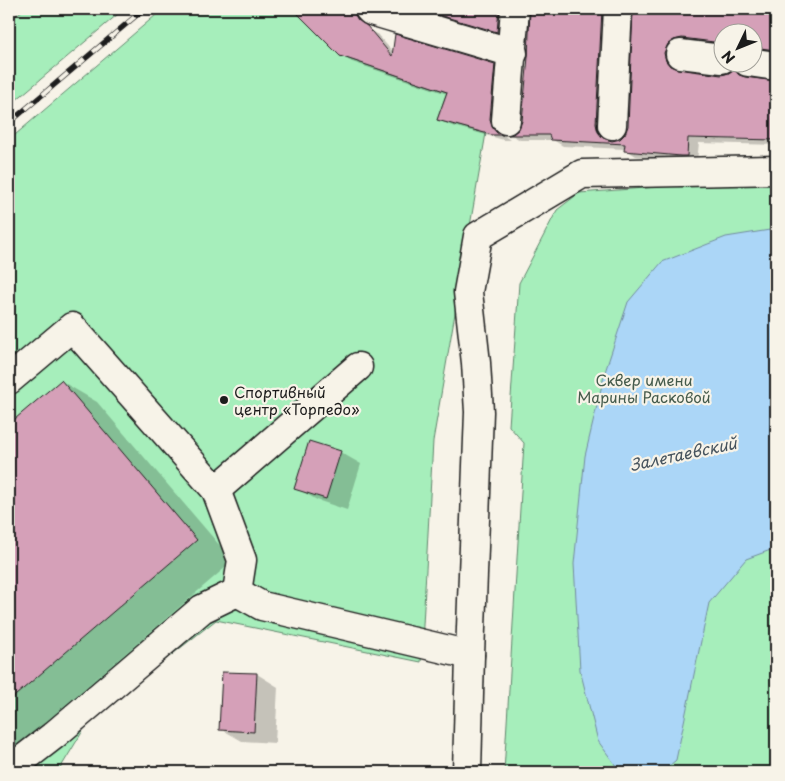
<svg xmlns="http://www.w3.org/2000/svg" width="785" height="781" viewBox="0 0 785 781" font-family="'Playpen Sans',sans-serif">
  <rect width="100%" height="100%" fill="#f7f3e8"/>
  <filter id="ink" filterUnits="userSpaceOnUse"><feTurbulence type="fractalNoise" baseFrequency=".02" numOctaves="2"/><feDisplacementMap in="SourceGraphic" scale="10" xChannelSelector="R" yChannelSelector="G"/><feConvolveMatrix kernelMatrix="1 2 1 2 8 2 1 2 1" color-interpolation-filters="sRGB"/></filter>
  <g filter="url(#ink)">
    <g fill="#a6eebb" stroke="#61856c">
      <path d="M 24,9 L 124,9 L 9,106 L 9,21 Z"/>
      <path d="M 163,9 L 293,9 L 340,56 L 447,92 L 437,120 L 486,133 L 433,441 L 421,662 L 216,620 L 90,719 L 58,772 L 9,772 L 9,140 Z"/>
      <path d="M 749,180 L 776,180 L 776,772 L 504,772 L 524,443 L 509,426 L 519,283 L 557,210 L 579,193 Z"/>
    </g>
    <path fill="#abd6f7" stroke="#728c9f" d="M 776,229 L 776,548 L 746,559 L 709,603 L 676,760 L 662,772 L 628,772 L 619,770 L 598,741 L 580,670 L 574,564 L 585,456 L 605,372 L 628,302 L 662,262 L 726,237 Z"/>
    <g fill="#0003">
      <path d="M 295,9 L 356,9 L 364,19 L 368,28 L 377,34 L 394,53 L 494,65 L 505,71 L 501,126 L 502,134 L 510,140 L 504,140 L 449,125 L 439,119 L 447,94 L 352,62 L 341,56 Z"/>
      <path d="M 412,9 L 512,9 L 508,37 Z"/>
      <path d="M 532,9 L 615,9 L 607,131 L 610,141 L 620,140 L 626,135 L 629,126 L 635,9 L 776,9 L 776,54 L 752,54 L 752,32 L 722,32 L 722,47 L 675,58 L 676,67 L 679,71 L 720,76 L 728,75 L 734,70 L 747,79 L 776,82 L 776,145 L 699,143 L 697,161 L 636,156 L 625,149 L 563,146 L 553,140 L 520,140 L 512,135 L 520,130 L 523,122 Z"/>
      <path d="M 61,381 L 97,402 L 233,561 L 9,753 L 9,426 Z"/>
      <path d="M 340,452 L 361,464 L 347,510 L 317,500 L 296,488 Z"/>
      <path d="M 223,673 L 257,674 L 278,687 L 275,743 L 242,741 L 221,729 Z"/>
    </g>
    <g fill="#d5a0b8" stroke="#1c1c1c">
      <path d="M 293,9 L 352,9 L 358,20 L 367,26 L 392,56 L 395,34 L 495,64 L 490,119 L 492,127 L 497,133 L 503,135 L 492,135 L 437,120 L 447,92 L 340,56 Z"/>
      <path d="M 418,9 L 499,9 L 497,32 Z"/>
      <path d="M 530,9 L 602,9 L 596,124 L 598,132 L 603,138 L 612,141 L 620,139 L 625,134 L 628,126 L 633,9 L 776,9 L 776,50 L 752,47 L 752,32 L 722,32 L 722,43 L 682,38 L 674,40 L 668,44 L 664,53 L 666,61 L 670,66 L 678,69 L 721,75 L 729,73 L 734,69 L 739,75 L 745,77 L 776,81 L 776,140 L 688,138 L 687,156 L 681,156 L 624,151 L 625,144 L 551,140 L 549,135 L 508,135 L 513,134 L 519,129 L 522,121 L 528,57 Z"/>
      <path d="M 61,380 L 197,540 L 9,701 L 9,424 Z"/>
      <path d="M 309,441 L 341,451 L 326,499 L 294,489 Z"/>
      <path d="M 222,672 L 257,673 L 254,732 L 219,730 Z"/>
    </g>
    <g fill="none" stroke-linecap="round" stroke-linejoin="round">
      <g stroke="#1c1c1c" stroke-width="31">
        <g id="minor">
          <path d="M 369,9 L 371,11 L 513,53"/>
          <path d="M 680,54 L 722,59"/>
          <path d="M 748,62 L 776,66"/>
          <path d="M 506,120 L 515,9"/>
          <path d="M 612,125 L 618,9"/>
          <path d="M 9,380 L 72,327 L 216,490 L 242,560 L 237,592"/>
          <path d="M 216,490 L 358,367"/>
          <path d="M 237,592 L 262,606 L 470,655 L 467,772"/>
          <path d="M 470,655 L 479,412 L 476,363 L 468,292 L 478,236 L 582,174 L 776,170"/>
          <path d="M 9,770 L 53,736 L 202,609 L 237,592"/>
        </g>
      </g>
      <use href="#minor" stroke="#f7f3e8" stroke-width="28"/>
      <g stroke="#1c1c1c" stroke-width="5.5">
        <path id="rail" d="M 9,123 L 144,9"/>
      </g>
      <use href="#rail" stroke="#f7f3e8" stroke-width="4" stroke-dasharray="11" stroke-linecap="butt"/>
    </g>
  </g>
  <circle fill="#1c1c1c" stroke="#f7f3e8" stroke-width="2" cx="224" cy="400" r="5"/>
  <g text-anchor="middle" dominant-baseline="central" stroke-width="4.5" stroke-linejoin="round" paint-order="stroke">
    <g font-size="15" fill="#455b4c" stroke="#f7f3e8">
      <text x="644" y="379">Сквер имени<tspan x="644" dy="17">Марины Расковой</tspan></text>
    </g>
    <g font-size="15" fill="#1c1c1c" stroke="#f7f3e8" text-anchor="start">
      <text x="234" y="391">Спортивный<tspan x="234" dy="17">центр «Торпедо»</tspan></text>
    </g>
    <g font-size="16" font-style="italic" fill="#47545e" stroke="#f7f3e8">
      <text transform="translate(683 453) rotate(-12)">Залетаевский</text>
    </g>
  </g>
  <rect width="785" height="781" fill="none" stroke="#f7f3e8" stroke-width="30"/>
  <rect x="15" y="15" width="755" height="751" fill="none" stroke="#1c1c1c" stroke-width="2" filter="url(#ink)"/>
  <g transform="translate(738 48) rotate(227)"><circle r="24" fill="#f7f3e8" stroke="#9f9d96"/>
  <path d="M0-4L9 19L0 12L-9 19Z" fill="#1c1c1c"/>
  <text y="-8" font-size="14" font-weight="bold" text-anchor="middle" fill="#1c1c1c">N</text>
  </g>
</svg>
